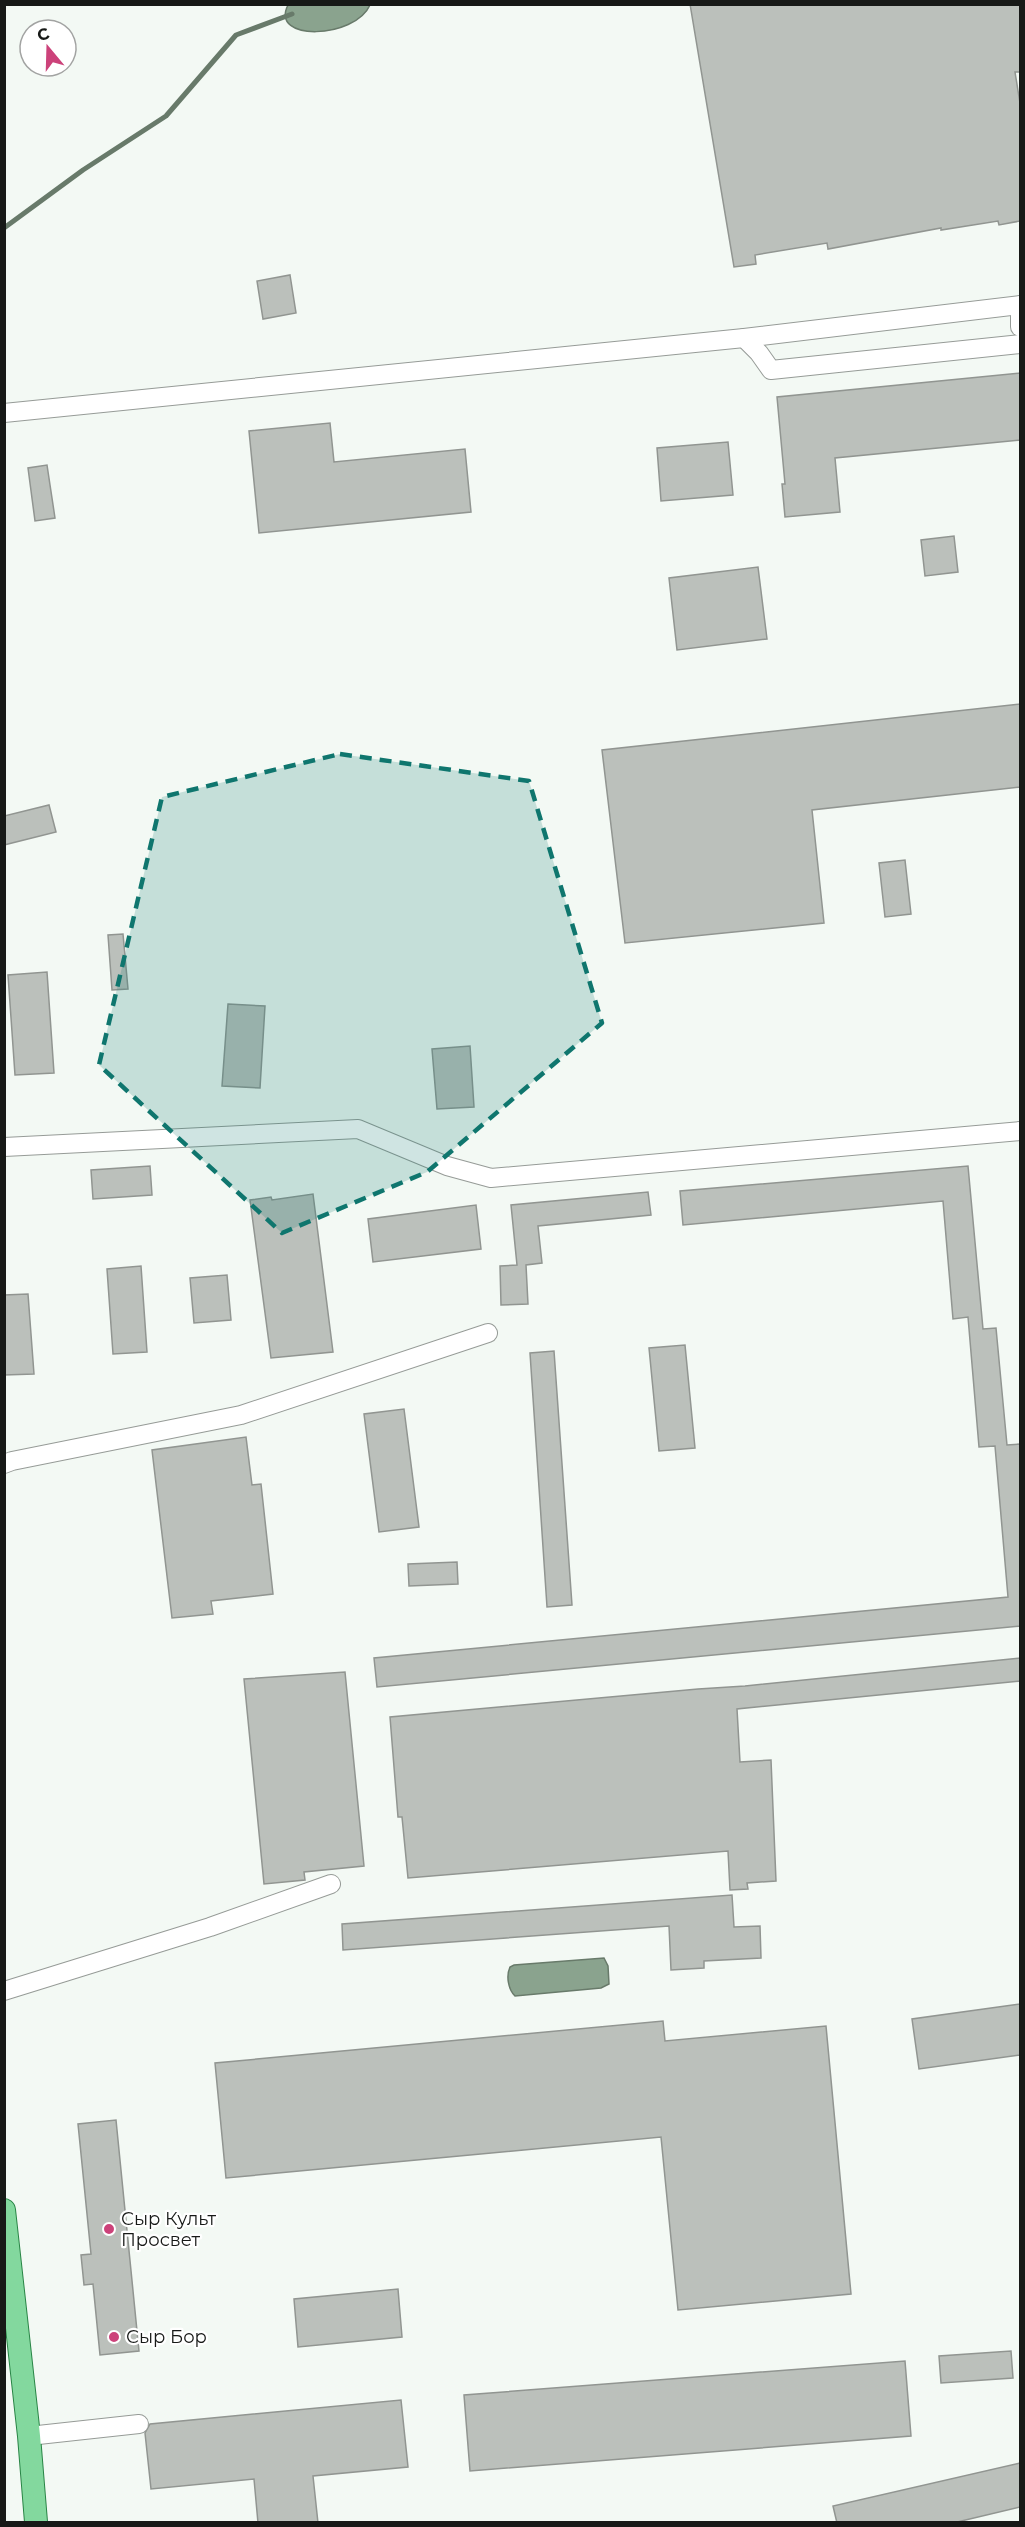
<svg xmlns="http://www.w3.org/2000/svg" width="1025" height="2527" viewBox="0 0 1025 2527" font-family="Montserrat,sans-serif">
  <rect width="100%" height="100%" fill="#f3f9f4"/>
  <g fill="#8aa38e" stroke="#687a6a" stroke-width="1.5">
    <path d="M 288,5 L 288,4 L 370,5 C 355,39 269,42 288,5 Z"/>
    <path d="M 604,1958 L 608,1966 L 609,1984 L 601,1988 L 515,1996 C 508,1989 506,1976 510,1967 L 514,1965 Z"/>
  </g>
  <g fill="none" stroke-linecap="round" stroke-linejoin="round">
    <path stroke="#687a6a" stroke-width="5" d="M 4,228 L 83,170 L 166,116 L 236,35 L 292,14"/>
  </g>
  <g fill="#bbc0bb" stroke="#919591" stroke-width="1.5">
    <path d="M 690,4 L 1020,4 L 1020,72 L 1015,72 L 1020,103 L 1020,221 L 999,225 L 998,221 L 941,230 L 941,228 L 828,249 L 827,243 L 755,255 L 756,264 L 734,267 Z"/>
    <path d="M 290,275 L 296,313 L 263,319 L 257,281 Z"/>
    <path d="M 1020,373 L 1020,440 L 835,458 L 840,512 L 785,517 L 782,484 L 785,484 L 777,397 Z"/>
    <path d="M 330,423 L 334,462 L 465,449 L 471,512 L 259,533 L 249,431 Z"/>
    <path d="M 728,442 L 733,495 L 661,501 L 657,448 Z"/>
    <path d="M 47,465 L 55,518 L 35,521 L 28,468 Z"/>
    <path d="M 954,536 L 958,572 L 925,576 L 921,540 Z"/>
    <path d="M 758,567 L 767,639 L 677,650 L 669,578 Z"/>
    <path d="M 1020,704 L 1020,787 L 812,810 L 824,923 L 625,943 L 602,750 Z"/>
    <path d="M 49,805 L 56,832 L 4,845 L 4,816 Z"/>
    <path d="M 905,860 L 911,914 L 885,917 L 879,863 Z"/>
    <path d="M 123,934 L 128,989 L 112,990 L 108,935 Z"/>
    <path d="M 47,972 L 54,1073 L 15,1075 L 8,975 Z"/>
    <path d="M 228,1004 L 265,1006 L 260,1088 L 222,1086 Z"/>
    <path d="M 470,1046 L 474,1107 L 437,1109 L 432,1049 Z"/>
    <path d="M 150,1166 L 152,1195 L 93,1199 L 91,1170 Z"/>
    <path d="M 968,1166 L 983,1329 L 996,1328 L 1007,1445 L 1020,1444 L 1020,1626 L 377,1687 L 374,1658 L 1008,1597 L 995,1446 L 979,1447 L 968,1317 L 953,1319 L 943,1201 L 683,1225 L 680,1191 Z"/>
    <path d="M 648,1192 L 651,1215 L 538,1226 L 542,1263 L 526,1265 L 528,1304 L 501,1305 L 500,1266 L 517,1265 L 511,1205 Z"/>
    <path d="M 313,1194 L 333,1352 L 271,1358 L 250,1200 L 271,1197 L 272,1200 Z"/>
    <path d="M 476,1205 L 481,1249 L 373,1262 L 368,1219 Z"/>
    <path d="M 141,1266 L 147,1352 L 113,1354 L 107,1269 Z"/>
    <path d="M 227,1275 L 231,1320 L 194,1323 L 190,1278 Z"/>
    <path d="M 28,1294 L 34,1374 L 4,1375 L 4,1295 Z"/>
    <path d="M 685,1345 L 695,1448 L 659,1451 L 649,1348 Z"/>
    <path d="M 554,1351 L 572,1605 L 547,1607 L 530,1353 Z"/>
    <path d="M 404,1409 L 419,1527 L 379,1532 L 364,1414 Z"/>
    <path d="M 246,1437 L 252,1485 L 261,1484 L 273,1594 L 211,1601 L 213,1614 L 172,1618 L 152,1450 Z"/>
    <path d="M 457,1562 L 458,1584 L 409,1586 L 408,1564 Z"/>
    <path d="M 1020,1658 L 1020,1681 L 737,1709 L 740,1762 L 771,1760 L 776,1881 L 747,1883 L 748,1889 L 730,1890 L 728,1851 L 408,1878 L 402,1817 L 398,1817 L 390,1717 L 698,1689 L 745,1686 Z"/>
    <path d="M 345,1672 L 364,1866 L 304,1872 L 305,1880 L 264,1884 L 244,1679 Z"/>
    <path d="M 732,1895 L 734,1927 L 760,1926 L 761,1958 L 704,1961 L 704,1968 L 671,1970 L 669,1926 L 343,1950 L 342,1924 Z"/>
    <path d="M 1020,2004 L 1020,2055 L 919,2069 L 912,2019 Z"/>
    <path d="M 663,2021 L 665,2041 L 826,2026 L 851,2294 L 678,2310 L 661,2137 L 226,2178 L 215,2063 Z"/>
    <path d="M 116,2120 L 139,2351 L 100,2355 L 93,2284 L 84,2285 L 81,2255 L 91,2254 L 78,2124 Z"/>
    <path d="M 398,2289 L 402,2337 L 298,2347 L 294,2299 Z"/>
    <path d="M 1011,2351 L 1013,2378 L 941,2383 L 939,2356 Z"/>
    <path d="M 905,2361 L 911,2436 L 470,2471 L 464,2395 Z"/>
    <path d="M 401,2400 L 408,2467 L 313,2476 L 318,2523 L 258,2523 L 254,2479 L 151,2489 L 145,2433 L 150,2424 Z"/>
    <path d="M 1020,2463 L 1020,2507 L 953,2523 L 837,2523 L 833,2506 Z"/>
  </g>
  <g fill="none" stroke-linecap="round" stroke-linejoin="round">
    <g stroke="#969b97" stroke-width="20">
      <g id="minor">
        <path d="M 1020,313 L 1020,327"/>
        <path d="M 744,338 L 759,353 L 771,370 L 1020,344"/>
        <path d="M 4,413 L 744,338 L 1020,305"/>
        <path d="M 4,1147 L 358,1129 L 447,1166 L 491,1178 L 1020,1131"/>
        <path d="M 4,1464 L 12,1461 L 241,1415 L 488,1333"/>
        <path d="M 4,1991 L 210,1927 L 331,1884"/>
        <path d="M 29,2436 L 139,2424"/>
      </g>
    </g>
    <g stroke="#288445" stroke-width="24">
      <path id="major" d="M 4,2210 L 29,2436 L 36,2522"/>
    </g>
    <use href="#minor" stroke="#fff" stroke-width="18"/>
    <use href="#major" stroke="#83d89e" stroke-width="22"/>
  </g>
  <path fill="#0f766e" fill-opacity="0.2" stroke="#0f766e" stroke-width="4.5" stroke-dasharray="12 8" stroke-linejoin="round" d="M 340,754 L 529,781 L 602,1023 L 427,1172 L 282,1233 L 99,1065 L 162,797 Z"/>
  <g fill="#cc427a" stroke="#fff" stroke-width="2">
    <circle cx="109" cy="2229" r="6"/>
    <circle cx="114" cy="2337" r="6"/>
  </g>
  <g text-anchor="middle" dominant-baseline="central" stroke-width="4.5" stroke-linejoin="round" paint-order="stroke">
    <g font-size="18" fill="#171917" stroke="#fff" text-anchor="start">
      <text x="121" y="2219">Сыр Культ<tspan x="121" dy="21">Просвет</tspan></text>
      <text x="126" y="2337">Сыр Бор</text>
    </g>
  </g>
  <rect width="1025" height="2527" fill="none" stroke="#171917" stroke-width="12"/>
  <g transform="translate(48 48) rotate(341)"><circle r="28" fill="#ffffff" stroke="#a2a3a2" stroke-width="1.5"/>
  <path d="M0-4.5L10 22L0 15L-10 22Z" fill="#cc427a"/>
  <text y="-9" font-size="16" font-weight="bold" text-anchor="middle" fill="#171917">С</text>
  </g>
</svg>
